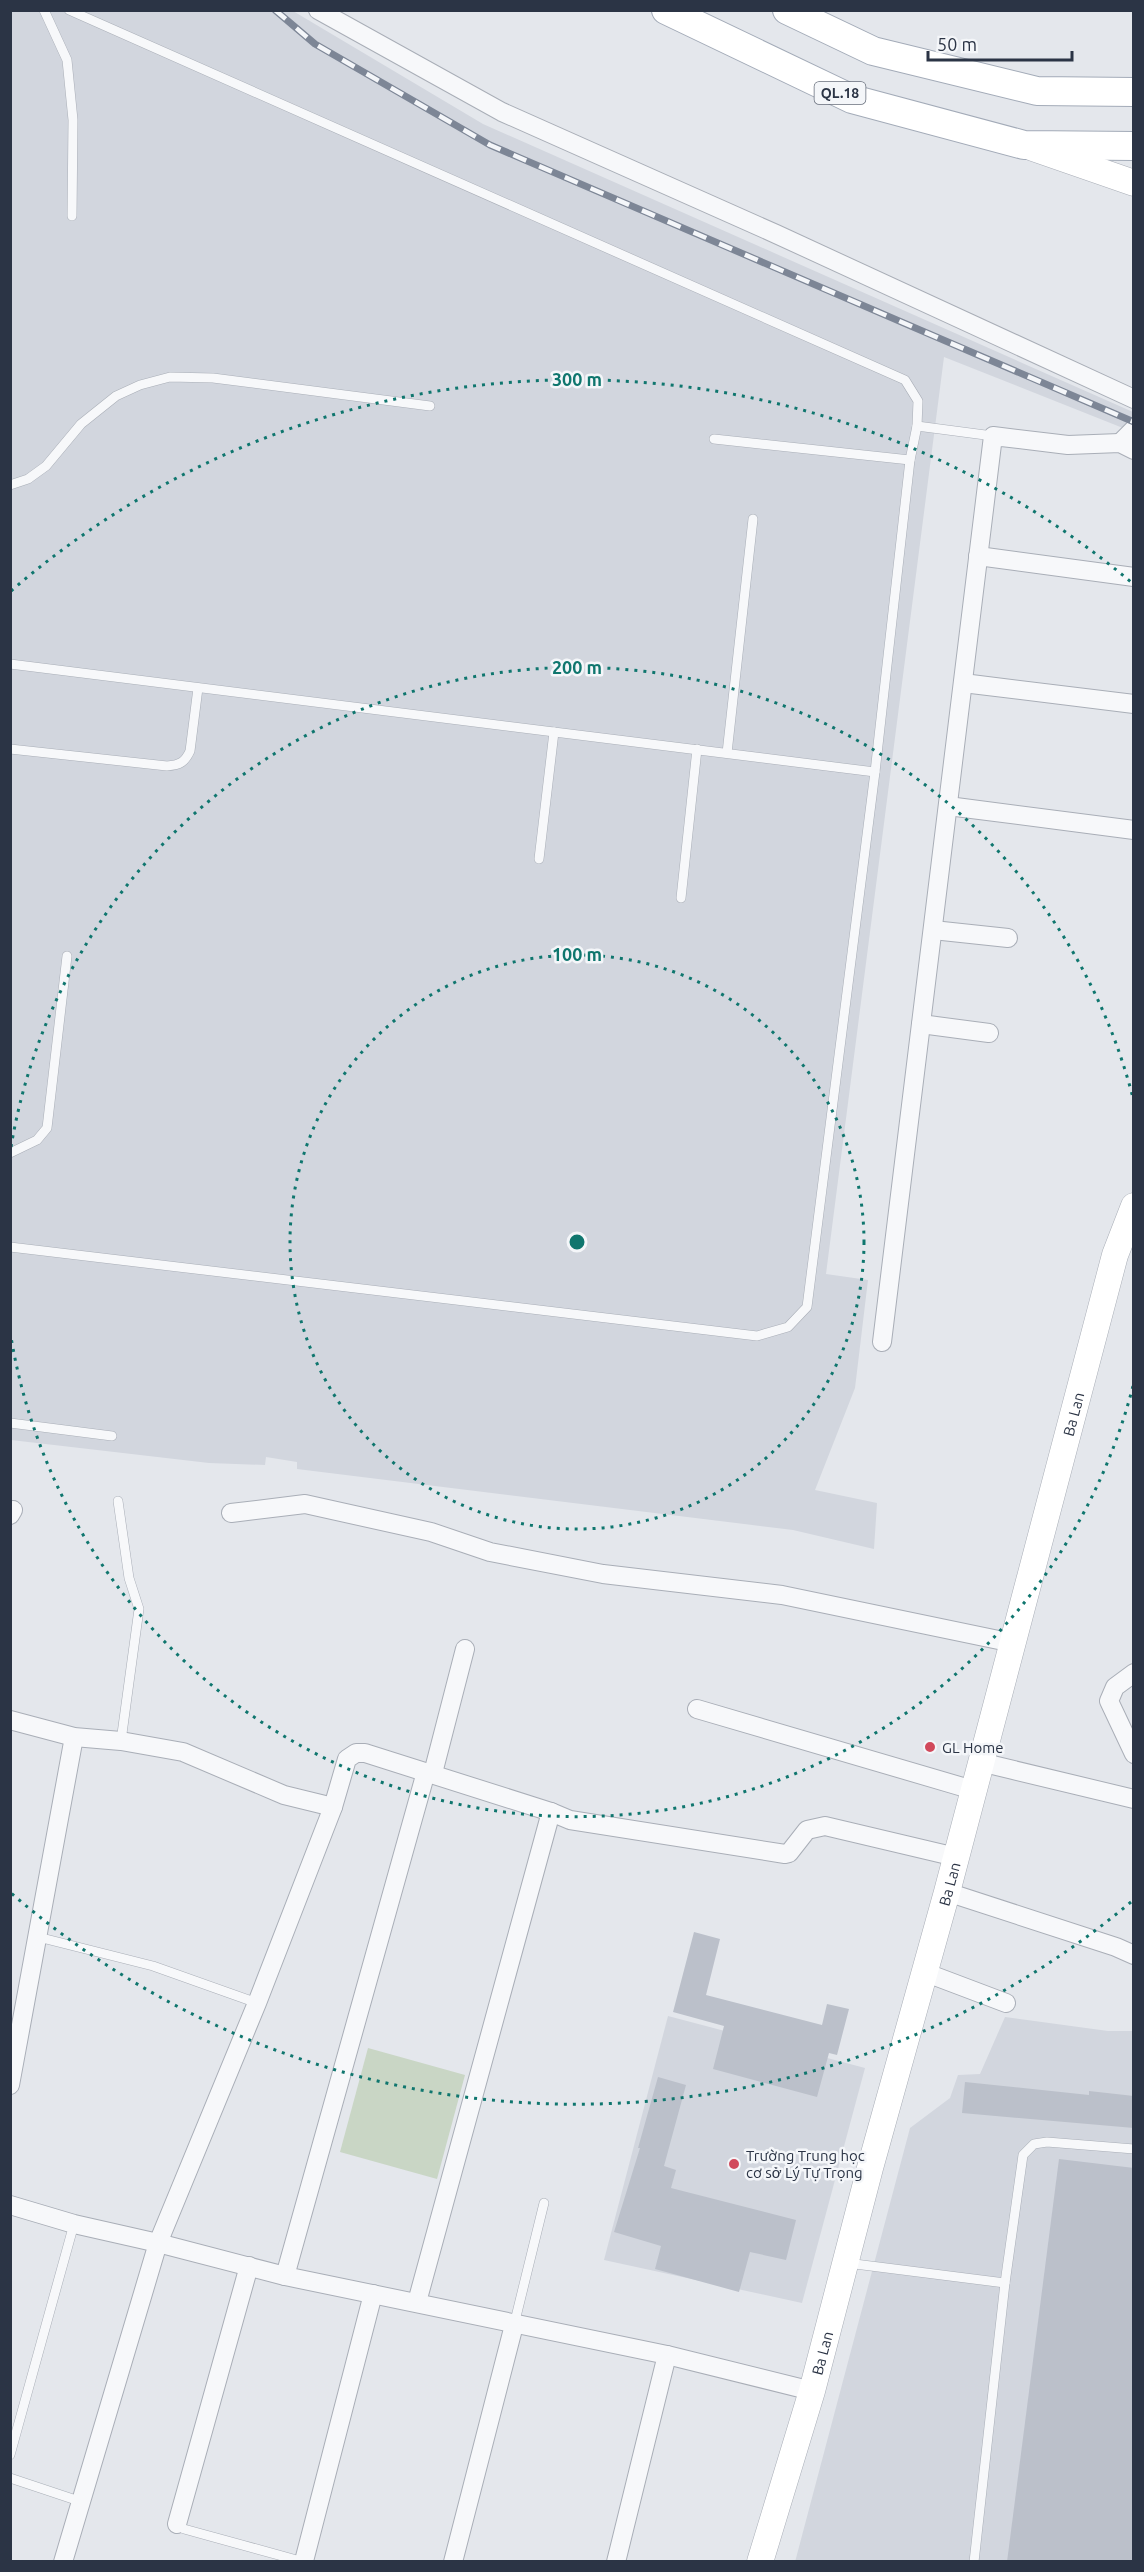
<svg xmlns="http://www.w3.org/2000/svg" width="1144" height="2572" viewBox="0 0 1144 2572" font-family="Ubuntu,sans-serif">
  <rect width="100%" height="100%" fill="#e4e7ec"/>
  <g fill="#d2d6de">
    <path d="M 11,11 L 293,11 L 483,124 L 1133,412 L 1133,432 L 944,357 L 826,1274 L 868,1280 L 855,1388 L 815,1490 L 877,1503 L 874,1549 L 793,1530 L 297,1469 L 297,1462 L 266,1457 L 265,1465 L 209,1463 L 11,1440 Z"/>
    <path d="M 668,2016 L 865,2068 L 802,2303 L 604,2260 Z"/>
    <path d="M 1005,2017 L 1108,2031 L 1133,2031 L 1133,2561 L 795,2562 L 910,2128 L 950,2098 L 958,2075 L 980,2074 Z"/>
  </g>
  <path fill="#c9d6c5" d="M 368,2048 L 465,2075 L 437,2179 L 340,2152 Z"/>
  <g fill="#bbc0ca">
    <path d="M 694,1932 L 720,1939 L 706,1995 L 822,2025 L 827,2004 L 849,2009 L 837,2055 L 829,2053 L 817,2097 L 713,2069 L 724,2026 L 673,2012 Z"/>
    <path d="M 658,2077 L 686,2085 L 664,2166 L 676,2170 L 671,2188 L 796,2220 L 786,2260 L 750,2252 L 739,2292 L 655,2269 L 661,2246 L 614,2232 L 640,2148 L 638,2148 Z"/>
    <path d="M 965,2082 L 1089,2095 L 1089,2091 L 1134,2096 L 1134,2128 L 962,2113 Z"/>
    <path d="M 1059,2159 L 1134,2168 L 1134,2562 L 1007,2562 Z"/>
  </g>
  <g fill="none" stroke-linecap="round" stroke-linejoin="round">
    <g stroke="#a9aeb7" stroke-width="10">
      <g id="lane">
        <path d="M 44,10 L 67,60 L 73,120 L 72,216"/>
        <path d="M 917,426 L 993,436"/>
        <path d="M 714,439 L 910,460"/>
        <path d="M 10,485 L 28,479 L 46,466 L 81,424 L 116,396 L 140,385 L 170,377 L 213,378 L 430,406"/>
        <path d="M 10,664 L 875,772"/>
        <path d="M 10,749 L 167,766 C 180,765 185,762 190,751 L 198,688"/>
        <path d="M 727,753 L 753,519"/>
        <path d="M 539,859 L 554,732"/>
        <path d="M 681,898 L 697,749"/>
        <path d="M 10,1153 L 37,1140 L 47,1128 L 67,956"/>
        <path d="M 10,1247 L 757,1336 L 788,1327 L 807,1307 L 875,772 L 910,460 L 917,426 L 918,401 L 905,380 L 69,10"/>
        <path d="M 10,1423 L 112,1436"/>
        <path d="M 118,1501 L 129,1578 L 139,1609 L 121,1741"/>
        <path d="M 38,1937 L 153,1966 L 257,2003"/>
        <path d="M 847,2263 L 1005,2283"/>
        <path d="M 514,2325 L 544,2203"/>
        <path d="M 10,2455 L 74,2224"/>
        <path d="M 10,2478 L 82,2502"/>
        <path d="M 177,2524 L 184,2529 L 304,2562"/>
        <path d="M 974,2562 L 1005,2283 L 1023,2155 L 1034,2144 L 1047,2142 L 1134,2149"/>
      </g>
    </g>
    <g stroke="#a9aeb7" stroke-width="20">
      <g id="street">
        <path d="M 318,10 L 502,112 L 776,234 L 1134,399"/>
        <path d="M 1120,443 L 1134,429"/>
        <path d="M 978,556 L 1134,577"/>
        <path d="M 963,683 L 1134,704"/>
        <path d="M 948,806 L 1134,830"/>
        <path d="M 933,930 L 1008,938"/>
        <path d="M 921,1024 L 989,1033"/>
        <path d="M 882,1342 L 993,436 L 1068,445 L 1120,443 L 1134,450"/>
        <path d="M 231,1513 L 305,1504 L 431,1532 L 490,1552 L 603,1574 L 782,1595 L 1013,1643"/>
        <path d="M 10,1515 L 13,1510"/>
        <path d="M 1134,1673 L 1115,1687 L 1109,1701 L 1134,1754"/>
        <path d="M 697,1709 L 973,1790"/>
        <path d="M 10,1720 L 74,1737 L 121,1741 L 183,1752 L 284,1795 L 333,1807 L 347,1759 L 356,1753 L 365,1753 L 551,1812 L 570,1820 L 785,1854 L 789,1853 L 807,1830 L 825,1826 L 956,1857"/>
        <path d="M 980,1762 L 1134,1799"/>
        <path d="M 433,1773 L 465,1649"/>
        <path d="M 947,1892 L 1116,1947 L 1134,1955"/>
        <path d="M 924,1972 L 1006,2003"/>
        <path d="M 10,2085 L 74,1737"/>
        <path d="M 10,2205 L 74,2224 L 158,2243 L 285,2276 L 667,2355 L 812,2391"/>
        <path d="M 285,2276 L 426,1772"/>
        <path d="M 417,2302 L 551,1812"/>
        <path d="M 177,2524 L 249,2266"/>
        <path d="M 304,2561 L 373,2294"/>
        <path d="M 63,2562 L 158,2243 L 257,2003 L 333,1807"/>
        <path d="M 453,2562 L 514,2325"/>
        <path d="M 616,2562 L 667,2355"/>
      </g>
    </g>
    <g stroke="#a9aeb7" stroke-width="27">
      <g id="secondary">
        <path d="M 1033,148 L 1134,183"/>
        <path id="s1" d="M 760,2562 L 812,2391 L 870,2168 L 947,1892 L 1115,1255 L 1134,1206"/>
      </g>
    </g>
    <g stroke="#a3abb8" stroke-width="30">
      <g id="primary">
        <path d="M 666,10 L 852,99 L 1024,145 L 1134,146"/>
        <path d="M 787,10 L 873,51 L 1037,91 L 1134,92"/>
      </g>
    </g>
    <use href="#lane" stroke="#f7f8fa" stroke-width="9"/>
    <use href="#street" stroke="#f7f8fa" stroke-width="18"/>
    <use href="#secondary" stroke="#fff" stroke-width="26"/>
    <use href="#primary" stroke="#fff" stroke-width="28"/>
    <g stroke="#7d8696" stroke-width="7">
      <path id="rail" d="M 275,10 L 315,44 L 490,145 L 1134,422"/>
    </g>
    <use href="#rail" stroke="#f4f6f9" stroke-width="4.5" stroke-dasharray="14" stroke-linecap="butt"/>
  </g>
  <g fill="none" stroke="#0f766e" stroke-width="3" stroke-dasharray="3 6">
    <circle cx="577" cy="1242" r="287"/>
    <path d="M1133 1386A574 574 0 0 1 11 1337M11 1147A574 574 0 0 1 1133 1098"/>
    <path d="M1131 1902A862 862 0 0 1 11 1893M11 591A862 862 0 0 1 1131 582"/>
  </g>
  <g fill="#d1495b" stroke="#f4f6f9" stroke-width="2">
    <circle cx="930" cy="1747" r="6"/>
    <circle cx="734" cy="2164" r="6"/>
  </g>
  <g text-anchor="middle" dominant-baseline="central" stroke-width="5" stroke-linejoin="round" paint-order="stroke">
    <rect fill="#f4f6f9" stroke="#676e7b" stroke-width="1.5" x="814.5" y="82" width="51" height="22" rx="4.5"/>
    <g font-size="14" font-weight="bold" fill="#2b3445">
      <text x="840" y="93">QL.18</text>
    </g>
    <g font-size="15" fill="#2b3445" stroke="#f4f6f9">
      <text stroke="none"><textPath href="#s1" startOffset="1190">Ba Lan</textPath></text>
      <text stroke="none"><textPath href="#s1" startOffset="704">Ba Lan</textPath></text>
      <text stroke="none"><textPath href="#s1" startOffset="218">Ba Lan</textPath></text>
    </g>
    <g font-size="15" fill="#2b3445" stroke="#f4f6f9" text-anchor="start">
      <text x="942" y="1747">GL Home</text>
      <text x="746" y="2155">Trường Trung học<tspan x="746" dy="17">cơ sở Lý Tự Trọng</tspan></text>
    </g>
  </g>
  <circle cx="577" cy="1242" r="9" fill="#0f766e" stroke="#f4f6f9" stroke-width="3"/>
  <g font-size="18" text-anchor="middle" font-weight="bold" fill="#0f766e" stroke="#f4f6f9" stroke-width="5" stroke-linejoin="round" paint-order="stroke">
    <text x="577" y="386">300 m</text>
    <text x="577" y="674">200 m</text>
    <text x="577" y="961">100 m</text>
  </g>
  <rect width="1144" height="2572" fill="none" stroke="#2b3445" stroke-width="24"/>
  <path d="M928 51v9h144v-9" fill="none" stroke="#2b3445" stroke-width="3"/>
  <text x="937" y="51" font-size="18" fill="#2b3445" stroke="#f4f6f9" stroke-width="4.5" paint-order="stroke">50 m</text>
</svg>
